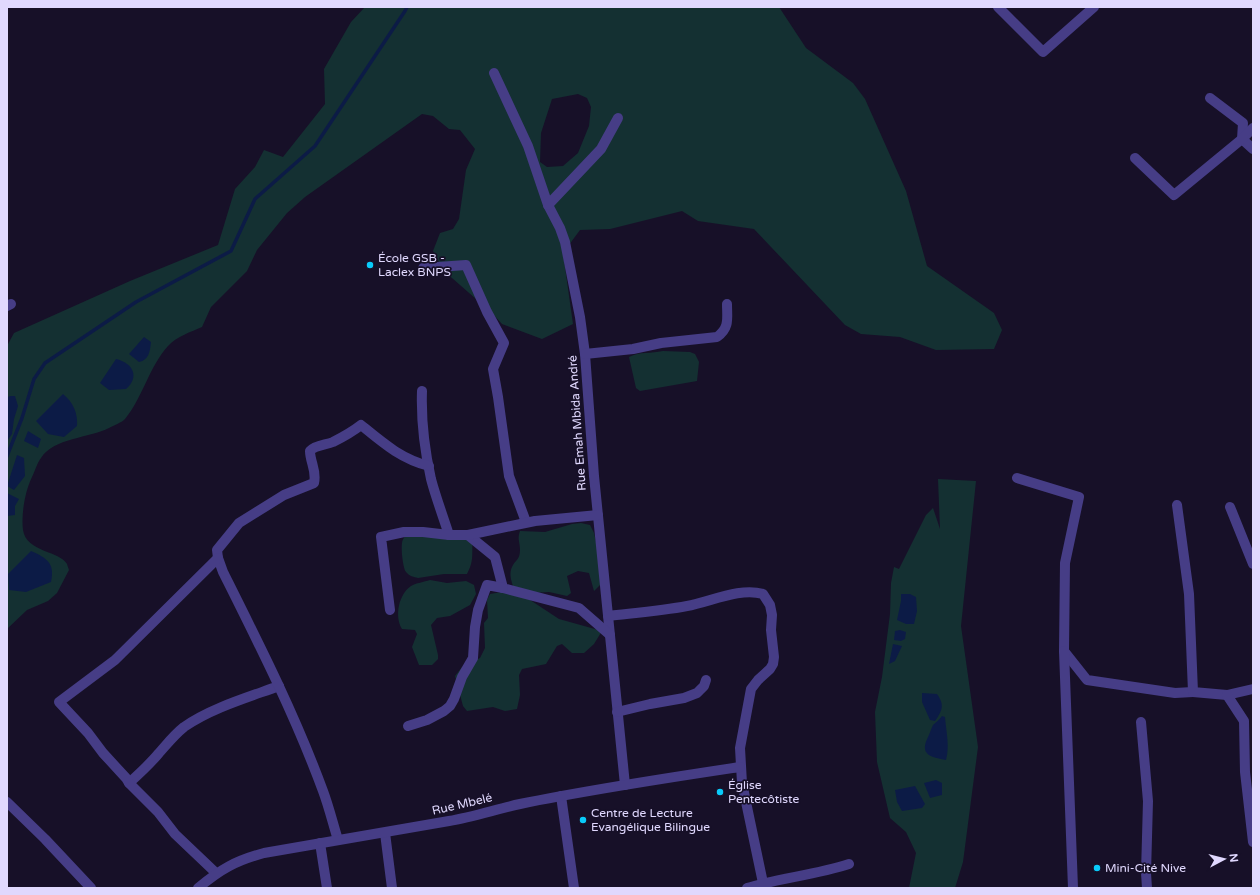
<svg xmlns="http://www.w3.org/2000/svg" width="1260" height="895" viewBox="0 0 1260 895" font-family="'Varela Round',sans-serif">
  <rect width="100%" height="100%" fill="#171028"/>
  <g fill="#143032" fill-rule="evenodd">
    <path d="M 365,7 L 779,7 L 806,48 L 853,83 L 865,99 L 906,191 L 927,266 L 994,313 L 1002,330 L 994,349 L 936,350 L 900,337 L 861,334 L 845,325 L 754,229 L 698,221 L 682,211 L 610,229 L 580,230 L 563,253 L 573,324 L 542,339 L 502,324 L 492,313 L 444,271 L 433,251 L 440,233 L 453,229 L 459,219 L 466,170 L 475,149 L 460,130 L 449,129 L 433,116 L 422,114 L 305,197 L 287,213 L 257,250 L 247,271 L 211,307 L 202,327 C 191,332 177,336 168,346 C 149,367 143,397 125,419 C 121,423 114,425 109,428 C 90,438 53,438 41,458 C 37,463 35,471 32,477 C 25,491 21,515 23,530 C 26,552 60,551 67,564 C 67,564 69,570 69,570 L 57,593 L 48,601 L 27,610 L 7,629 L 7,346 L 14,333 L 130,281 L 218,245 L 235,189 L 255,167 L 264,150 L 283,157 L 325,104 L 324,69 L 351,22 ZM 578,94 L 587,98 L 591,107 L 589,126 L 578,153 L 563,166 L 547,167 L 540,162 L 541,133 L 552,99 Z"/>
    <path d="M 663,351 L 690,352 L 695,354 L 699,362 L 697,381 L 640,391 L 636,388 L 629,357 C 640,351 651,354 663,351 Z"/>
    <path d="M 938,479 L 976,481 L 961,626 L 978,747 L 963,862 L 955,888 L 909,888 L 916,853 L 906,832 L 890,818 L 877,762 L 875,712 L 882,677 L 890,614 L 891,583 L 894,567 L 899,569 L 926,515 L 933,508 L 940,529 Z"/>
    <path d="M 581,523 L 590,525 L 594,533 L 596,542 L 601,576 L 600,585 L 594,591 L 589,573 L 578,571 L 567,576 L 571,593 L 567,596 L 549,592 L 530,593 L 513,586 C 511,580 509,573 512,567 C 515,560 520,560 520,550 C 520,542 517,539 520,531 L 545,532 L 572,524 Z"/>
    <path d="M 406,535 L 473,538 C 471,553 475,559 467,574 L 444,574 L 418,578 C 414,577 409,576 406,572 C 403,568 401,550 402,543 C 402,540 404,538 406,535 Z"/>
    <path d="M 430,580 L 447,583 L 466,581 L 474,585 L 476,594 L 470,605 L 450,616 L 437,618 L 431,625 L 438,655 L 438,659 L 432,665 L 419,665 L 412,647 L 417,634 L 415,630 L 402,629 C 394,616 399,594 411,586 C 416,583 424,582 430,580 Z"/>
    <path d="M 502,592 L 521,594 L 559,619 L 602,631 L 594,644 L 584,653 L 572,653 L 562,644 L 557,646 L 546,664 L 522,669 L 519,675 L 520,695 L 517,709 L 505,711 L 493,707 L 467,711 L 463,706 L 455,676 L 462,667 L 480,658 L 485,648 L 484,623 L 488,618 L 487,600 L 490,594 Z"/>
  </g>
  <g fill="#0c1b46">
    <path d="M 144,337 L 151,342 C 150,351 149,360 139,362 L 129,354 Z"/>
    <path d="M 116,359 C 133,363 140,377 126,389 L 109,390 L 100,383 Z"/>
    <path d="M 63,394 C 73,402 78,413 77,426 L 64,437 L 48,434 L 36,421 Z"/>
    <path d="M 11,396 L 15,396 L 18,406 L 14,419 L 12,434 L 7,441 L 7,397 Z"/>
    <path d="M 28,431 L 41,439 L 38,448 L 24,441 Z"/>
    <path d="M 17,455 L 24,458 L 25,476 L 14,490 L 7,486 Z"/>
    <path d="M 7,493 L 19,499 L 15,506 L 15,515 L 7,516 Z"/>
    <path d="M 31,551 C 47,558 55,563 51,582 L 26,592 L 9,590 L 8,574 Z"/>
    <path d="M 901,594 L 910,594 L 916,597 L 917,611 L 914,624 L 906,624 L 897,620 L 901,601 Z"/>
    <path d="M 900,630 L 906,632 L 905,639 L 901,641 L 894,640 L 895,631 Z"/>
    <path d="M 893,644 L 902,646 L 895,661 L 889,664 Z"/>
    <path d="M 922,693 L 937,694 C 945,705 942,711 935,721 L 930,720 L 922,702 Z"/>
    <path d="M 942,716 L 945,717 C 946,731 950,746 946,760 C 931,757 919,755 928,737 C 930,733 931,729 933,725 C 936,722 939,720 942,716 Z"/>
    <path d="M 936,780 L 942,783 L 942,795 L 930,798 L 924,783 Z"/>
    <path d="M 915,786 L 925,804 L 922,808 L 902,811 L 897,802 L 895,790 Z"/>
  </g>
  <g fill="none" stroke-linecap="round" stroke-linejoin="round">
    <path stroke="#0c1b46" stroke-width="3.5" d="M 7,456 L 22,418 L 34,379 L 45,363 L 136,302 L 231,251 L 255,199 L 315,146 L 405,11 L 407,7"/>
    <g stroke="#463d86" stroke-width="10">
      <path d="M 998,7 L 1043,52 L 1094,7"/>
      <path d="M 494,73 L 528,146 L 548,205 L 560,228 L 565,242 L 580,317 L 585,354 L 594,476 L 625,785"/>
      <path d="M 1210,98 L 1243,123 L 1242,139 L 1253,149"/>
      <path d="M 1135,158 L 1174,195 L 1242,139 L 1253,128"/>
      <path d="M 548,205 L 601,149 L 618,118"/>
      <path d="M 423,268 L 466,265 L 487,312 L 504,343 L 493,369 L 498,397 L 509,476 L 526,522"/>
      <path d="M 7,306 L 11,304"/>
      <path d="M 585,354 L 633,349 L 661,343 L 717,337 C 730,328 727,318 727,304"/>
      <path d="M 422,391 C 421,419 425,452 431,479 C 436,498 443,516 449,535"/>
      <path d="M 1017,478 L 1079,497 L 1065,563 L 1064,651 L 1087,680 L 1175,693 L 1193,692"/>
      <path d="M 1177,505 L 1189,594 L 1193,692 L 1227,695 L 1253,689"/>
      <path d="M 1230,507 L 1253,564"/>
      <path d="M 468,535 L 495,557 L 503,588 L 579,608 L 610,635"/>
      <path d="M 390,610 L 381,537 L 404,532 L 423,532 L 449,535 L 468,535 L 535,521 L 598,515"/>
      <path d="M 608,616 C 634,613 661,611 687,606 C 710,602 740,587 763,594 L 770,605 L 772,615 L 771,630 L 774,657 L 773,664 L 770,669 L 758,680 L 751,689 L 740,748 L 742,783 L 763,883"/>
      <path d="M 1064,651 L 1073,888"/>
      <path d="M 1227,695 L 1244,721 L 1245,772 L 1253,842"/>
      <path d="M 617,712 L 650,704 L 684,698 L 697,693 L 704,686 L 706,680"/>
      <path d="M 1141,722 L 1148,801 L 1146,873 L 1147,888"/>
      <path d="M 408,726 L 427,720 L 444,711 L 450,706 L 454,699 L 462,677 L 473,658 L 475,627 L 478,610 L 487,585 L 503,588"/>
      <path d="M 129,783 C 139,774 150,764 159,753 C 167,744 174,735 184,727 C 211,708 249,697 279,686"/>
      <path d="M 561,796 L 574,888"/>
      <path d="M 7,802 L 45,839 L 91,888"/>
      <path d="M 385,833 L 392,888"/>
      <path d="M 338,840 C 333,824 329,807 323,791 C 295,715 259,644 223,572 L 218,558 L 217,550 L 239,523 L 284,495 L 314,483 C 317,471 310,462 310,451 C 315,445 326,445 333,442 C 343,437 352,432 361,425 C 383,443 401,459 429,466"/>
      <path d="M 320,843 L 327,888"/>
      <path d="M 216,873 L 175,834 L 158,812 L 129,783 L 126,778 L 103,753 L 88,733 L 59,702 L 115,660 L 218,558"/>
      <path d="M 198,888 C 221,869 235,861 264,853 L 449,821 C 473,817 497,809 520,804 C 593,789 667,778 740,767"/>
      <path d="M 747,888 C 780,878 815,875 849,864"/>
    </g>
  </g>
  <g fill="#09cbfa" stroke="#171028" stroke-width="1.5">
    <circle cx="370" cy="265" r="4"/>
    <circle cx="720" cy="792" r="4"/>
    <circle cx="583" cy="820" r="4"/>
    <circle cx="1097" cy="868" r="4"/>
  </g>
  <g text-anchor="middle" dominant-baseline="central" stroke-width="3.5" stroke-linejoin="round" paint-order="stroke">
    <g font-size="12" fill="#e0d8fe" stroke="#171028" text-anchor="start">
      <text x="378" y="258">École GSB -<tspan x="378" dy="14">Laclex BNPS</tspan></text>
      <text x="728" y="785">Église<tspan x="728" dy="14">Pentecôtiste</tspan></text>
      <text x="591" y="813">Centre de Lecture<tspan x="591" dy="14">Evangélique Bilingue</tspan></text>
      <text x="1105" y="868">Mini-Cité Nive</text>
    </g>
    <g font-size="12" fill="#e0d8fe" stroke="#171028">
      <text transform="translate(577 423) rotate(-94)">Rue Emah Mbida André</text>
      <text transform="translate(462 804) rotate(-13)">Rue Mbelé</text>
    </g>
  </g>
  <rect width="1260" height="895" fill="none" stroke="#e0d8fe" stroke-width="16"/>
  <g transform="translate(1224 859) rotate(83)" stroke="#171028" stroke-width="3" paint-order="stroke">
  <path d="M0-3L7 15L0 10L-7 15Z" fill="#e0d8fe"/>
  <text y="-6" font-size="11" font-weight="bold" text-anchor="middle" fill="#e0d8fe">N</text>
  </g>
</svg>
